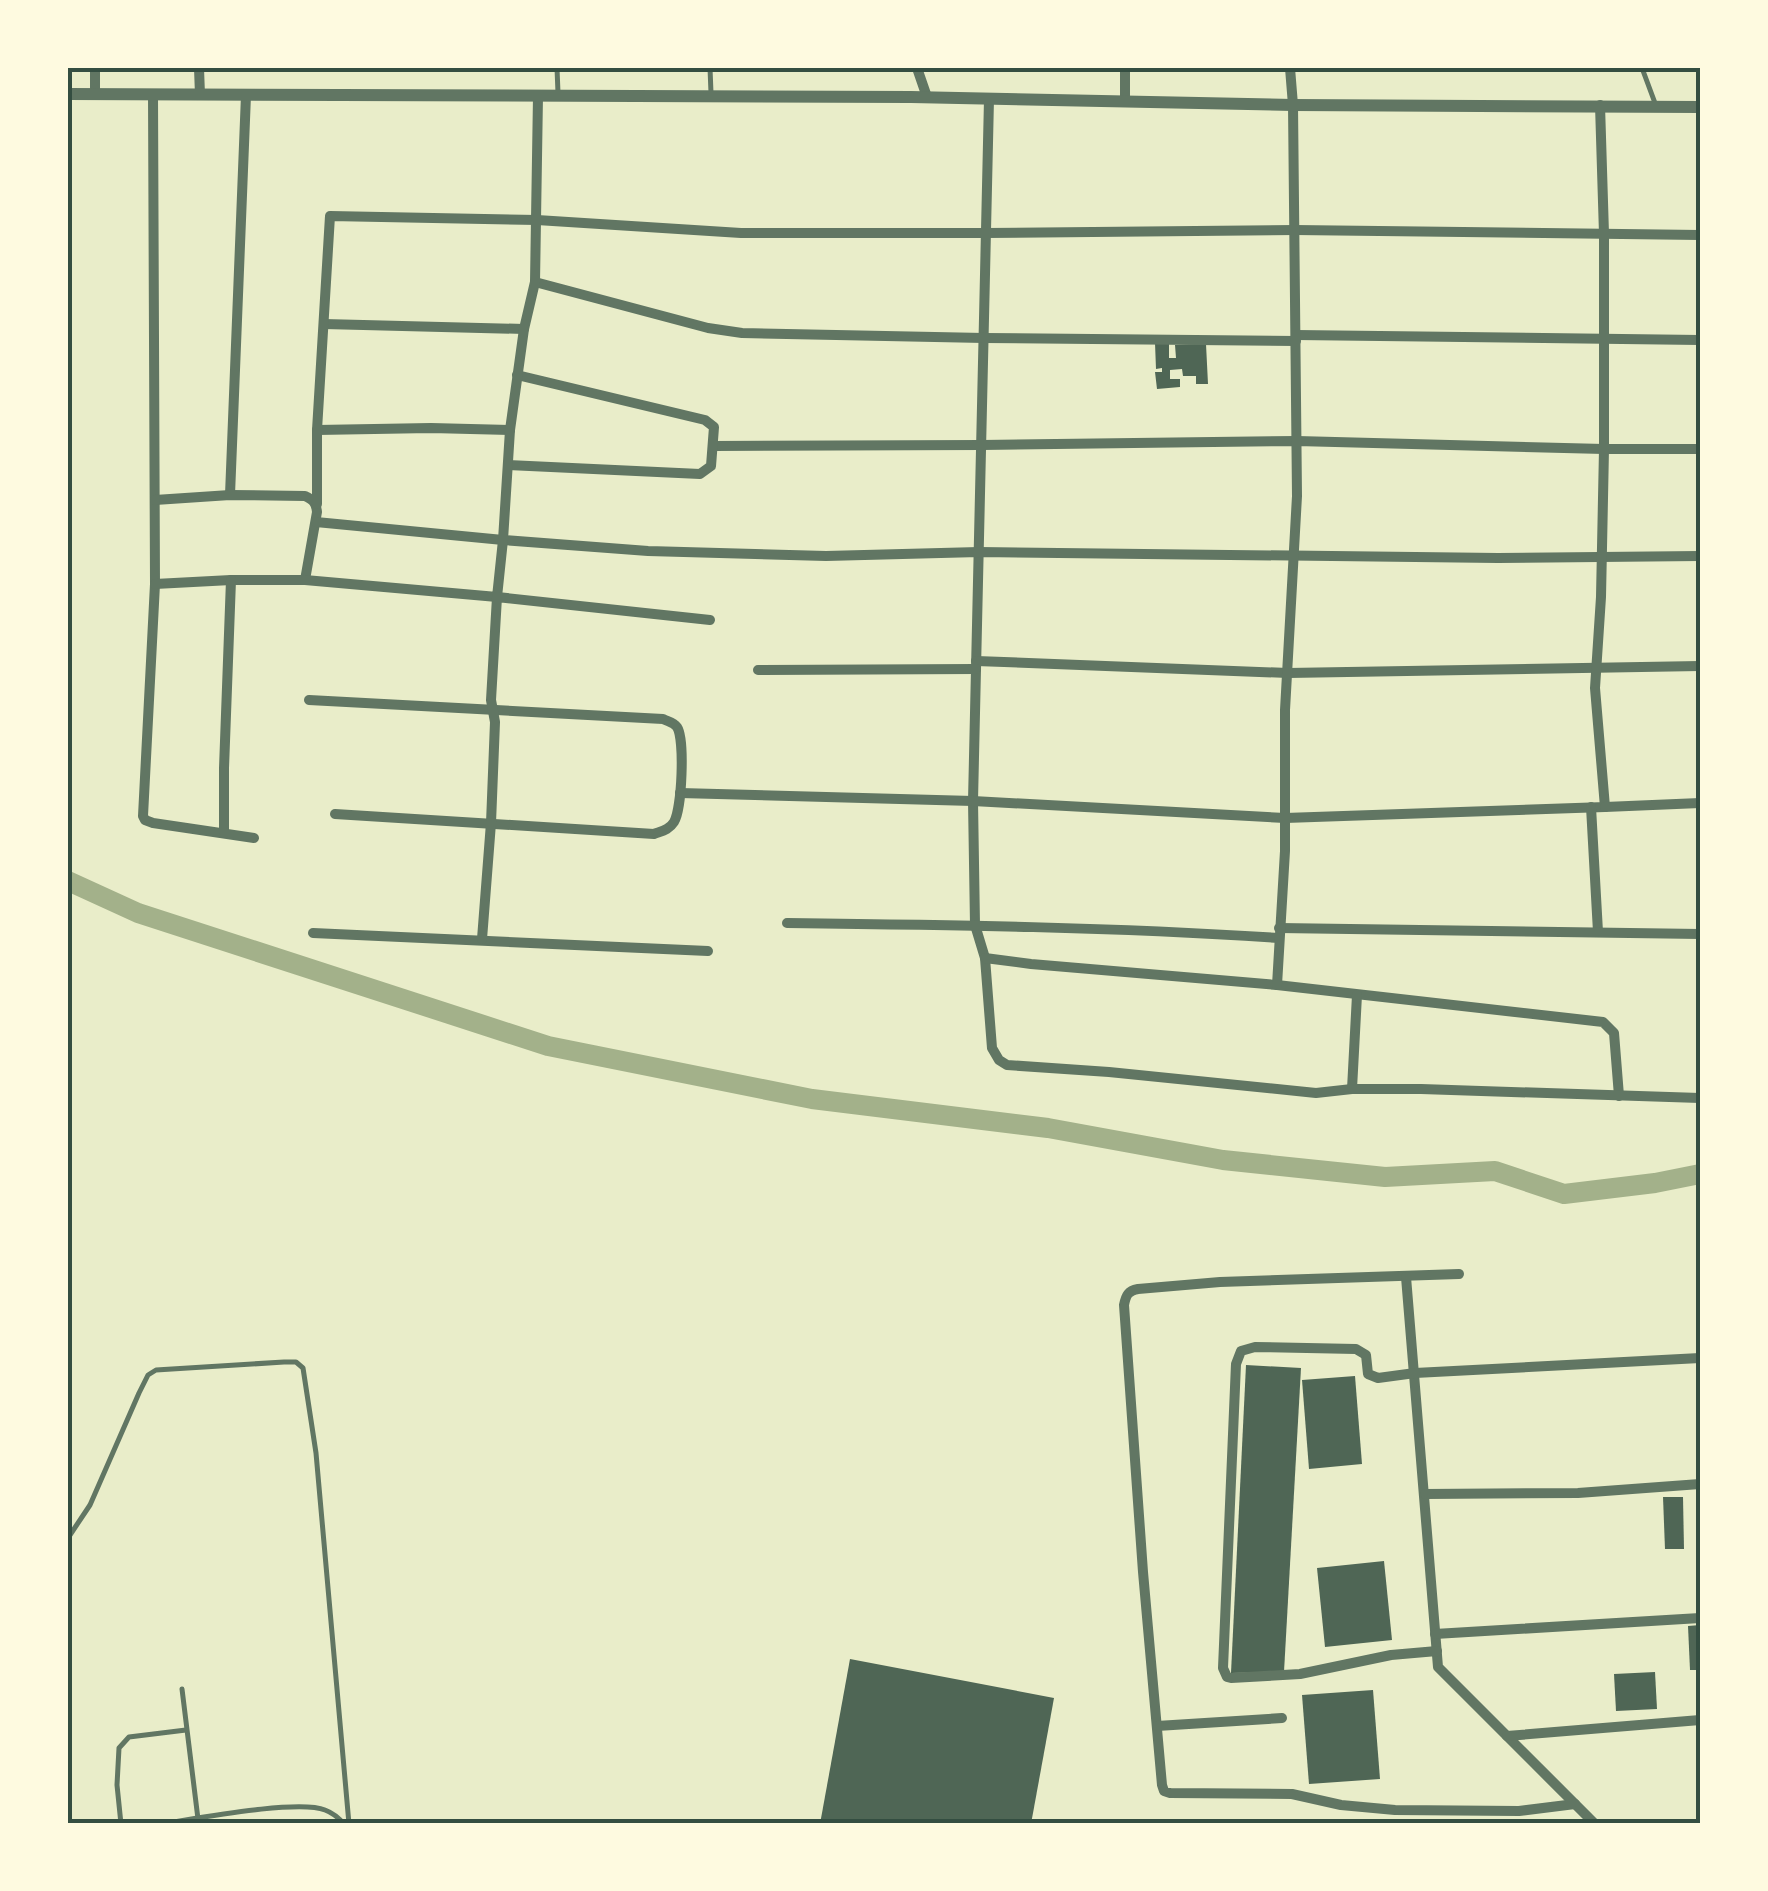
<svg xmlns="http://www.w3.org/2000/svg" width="1768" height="1891" viewBox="0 0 1768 1891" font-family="Cabin,sans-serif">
  <rect width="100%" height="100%" fill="#e9edc9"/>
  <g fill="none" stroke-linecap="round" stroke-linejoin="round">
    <path stroke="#a3b18a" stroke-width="20" d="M 68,881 L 138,913 L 548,1046 L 812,1099 L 1048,1128 L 1223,1160 L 1385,1177 L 1495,1171 L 1564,1194 L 1655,1183 L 1700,1174"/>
  </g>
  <g fill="#4f6655">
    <path d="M 1155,343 L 1169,343 L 1169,358 L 1176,358 L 1175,345 L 1206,344 L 1208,384 L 1196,384 L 1196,376 L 1183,376 L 1182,369 L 1170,370 L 1170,379 L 1180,379 L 1180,387 L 1157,389 L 1155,372 L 1162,372 L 1162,368 L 1156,369 Z"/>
    <path d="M 1246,1365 L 1301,1368 L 1284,1672 L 1231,1673 Z"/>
    <path d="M 1355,1376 L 1362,1464 L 1309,1469 L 1302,1380 Z"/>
    <path d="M 1663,1497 L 1683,1497 L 1684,1549 L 1665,1549 Z"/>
    <path d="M 1384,1561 L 1392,1640 L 1325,1647 L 1317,1568 Z"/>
    <path d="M 1700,1625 L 1700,1670 L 1690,1670 L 1688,1626 Z"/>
    <path d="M 850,1659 L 1054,1698 L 1031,1824 L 820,1824 Z"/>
    <path d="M 1655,1672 L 1657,1709 L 1616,1711 L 1614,1674 Z"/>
    <path d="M 1373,1690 L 1380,1779 L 1309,1784 L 1302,1695 Z"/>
  </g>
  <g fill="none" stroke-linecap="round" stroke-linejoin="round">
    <g stroke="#617663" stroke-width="5">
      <path d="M 557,68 L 558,93"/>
      <path d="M 710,68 L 711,93"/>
      <path d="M 1642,68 L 1655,103"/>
      <path d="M 68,1538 L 90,1505 L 139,1393 L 148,1375 L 156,1370 L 284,1362 L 296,1362 L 303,1368 L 316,1453 L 349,1824"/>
      <path d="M 182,1689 L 198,1819"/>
      <path d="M 121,1824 L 117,1785 L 119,1748 L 129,1737 L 186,1730"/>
      <path d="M 160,1824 C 194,1819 298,1799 325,1810 C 333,1813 339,1818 344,1824"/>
    </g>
    <g stroke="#617663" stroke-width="10">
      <path d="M 95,68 L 95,94"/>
      <path d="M 199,68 L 200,95"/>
      <path d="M 917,68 L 927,97"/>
      <path d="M 1125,68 L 1125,102"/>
      <path d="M 153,94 L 155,584 L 143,816 L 145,820 L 153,823 L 254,838"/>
      <path d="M 989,99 L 973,801 L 975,925 L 985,958 L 992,1048 L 999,1060 L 1007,1065 L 1109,1072 L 1316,1093 L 1352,1089"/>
      <path d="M 535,282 L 708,328 L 742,333 L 984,338 L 1296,341"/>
      <path d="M 324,324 L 524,329"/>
      <path d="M 1296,335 L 1700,340"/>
      <path d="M 317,430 L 431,428 L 510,430"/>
      <path d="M 714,446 L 982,445 L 1297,441 L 1604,449 L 1700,449"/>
      <path d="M 508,465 L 700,474 L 711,466 L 714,427 L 705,420 L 517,375"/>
      <path d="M 230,495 L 246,95"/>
      <path d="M 155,500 L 230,495 L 305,496 C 313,500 316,502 317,512 L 305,580"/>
      <path d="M 317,504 L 317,430 L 330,216 L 537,220 L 741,233 L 986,233 L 1295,230 L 1700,235"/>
      <path d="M 316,522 L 503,540 L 648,551 L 826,556 L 979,552 L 1498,558 L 1700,556"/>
      <path d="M 155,584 L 231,580 L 305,580 L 497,597 L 503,540 L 510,430 L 524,329 L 535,282 L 538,96"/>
      <path d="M 976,661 L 1288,673 L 1700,666"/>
      <path d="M 758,670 L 976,669"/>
      <path d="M 309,700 L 663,719 C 669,722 673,722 677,727 C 685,739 682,809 674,822 C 669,830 662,831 654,834 L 335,814"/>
      <path d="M 680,793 L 973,801 L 1285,818 L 1605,807 L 1595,688 L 1601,597 L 1604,449 L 1604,234 L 1600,105"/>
      <path d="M 1591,807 L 1598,932"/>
      <path d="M 1605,807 L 1700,803"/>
      <path d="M 224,833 L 224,768 L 231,580"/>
      <path d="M 787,923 C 951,925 1115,927 1279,938"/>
      <path d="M 1279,928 L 1700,934"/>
      <path d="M 313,933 L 708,951"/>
      <path d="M 482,939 L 491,823 L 495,722 L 491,700 L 497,597 L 710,620"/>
      <path d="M 985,958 L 1031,964 L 1277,985 L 1603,1022 L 1614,1033 L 1619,1096"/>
      <path d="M 1277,985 L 1285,851 L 1285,710 L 1297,496 L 1293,105 L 1290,68"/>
      <path d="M 1357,995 L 1352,1089 L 1421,1089 L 1700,1098"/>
      <path d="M 1459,1274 L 1220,1282 L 1138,1289 C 1128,1291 1126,1295 1124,1305 L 1143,1572 L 1162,1785 L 1164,1791 L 1170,1793 L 1292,1794 L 1341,1805 L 1395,1810 L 1519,1811 L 1575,1804"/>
      <path d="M 1406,1277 L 1438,1667 L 1595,1824"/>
      <path d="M 1425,1494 L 1578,1493 L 1700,1484"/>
      <path d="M 1435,1634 L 1700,1618"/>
      <path d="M 1437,1651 L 1391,1655 L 1300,1674 L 1231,1678 L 1227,1677 L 1223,1668 L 1236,1364 L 1241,1351 L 1255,1347 L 1356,1349 L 1366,1355 L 1368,1374 L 1378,1378 L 1415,1373 L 1700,1358"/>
      <path d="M 1157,1726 L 1282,1718"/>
      <path d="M 1507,1736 L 1700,1720"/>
    </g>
    <path stroke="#617663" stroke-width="12" d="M 68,94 L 911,97 L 1293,105 L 1700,107"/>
  </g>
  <rect width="1768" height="1891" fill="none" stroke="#fefae0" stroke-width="140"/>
  <rect x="70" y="70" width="1628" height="1751" fill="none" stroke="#344e41" stroke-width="4"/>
</svg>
